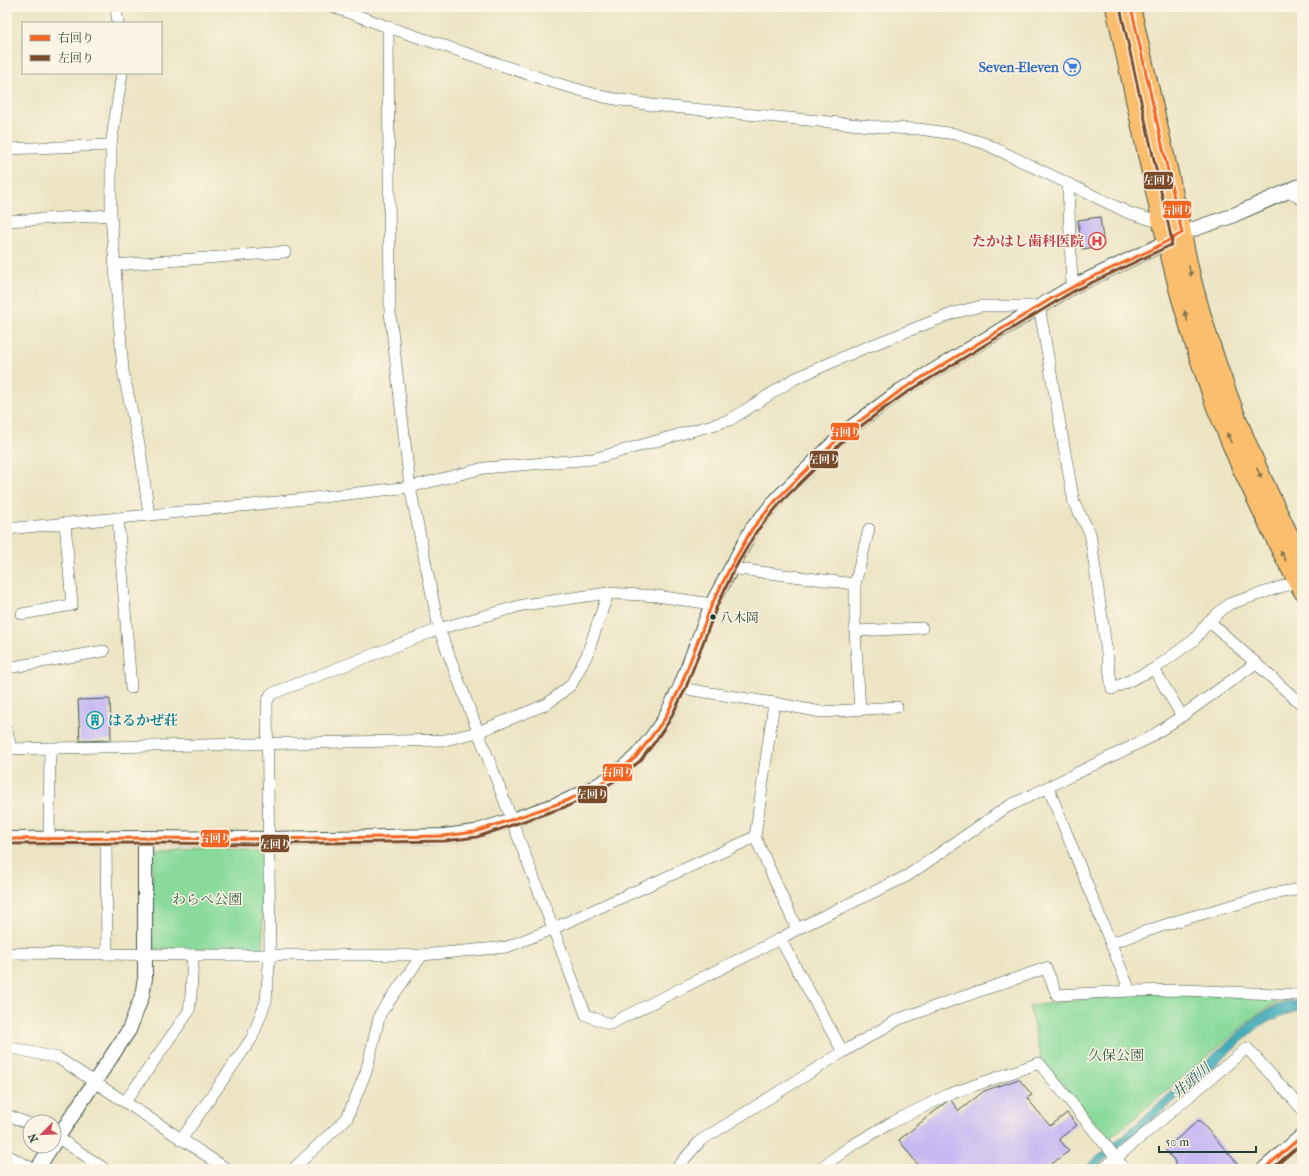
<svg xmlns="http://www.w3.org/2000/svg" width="1309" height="1176" viewBox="0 0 1309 1176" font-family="'IM FELL French Canon','Noto Serif JP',serif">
  <rect width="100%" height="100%" fill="#fcf5e5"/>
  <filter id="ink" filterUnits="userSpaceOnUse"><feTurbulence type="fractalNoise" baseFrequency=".025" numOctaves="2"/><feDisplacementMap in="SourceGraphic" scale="8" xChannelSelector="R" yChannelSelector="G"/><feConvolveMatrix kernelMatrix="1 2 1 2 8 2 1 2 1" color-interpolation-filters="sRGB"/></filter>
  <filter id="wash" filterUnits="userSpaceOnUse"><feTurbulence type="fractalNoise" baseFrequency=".012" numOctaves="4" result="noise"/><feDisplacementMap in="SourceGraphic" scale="16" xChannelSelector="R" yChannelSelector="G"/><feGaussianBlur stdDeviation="0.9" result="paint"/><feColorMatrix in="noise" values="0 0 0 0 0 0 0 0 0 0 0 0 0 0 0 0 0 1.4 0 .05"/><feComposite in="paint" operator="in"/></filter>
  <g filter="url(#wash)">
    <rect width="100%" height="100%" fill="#ece4c3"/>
    <g fill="#89da9b" stroke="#548c68">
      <path d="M 262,848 L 263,948 L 153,949 L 152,849 Z"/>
      <path d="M 1185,987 L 1290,999 L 1278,1002 L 1259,1013 L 1109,1139 L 1041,1059 L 1029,1006 Z"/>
    </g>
    <path fill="#3cabb8" stroke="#2e7476" d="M 1288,1001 L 1302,1002 L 1302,1012 L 1297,1011 L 1284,1015 L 1260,1026 L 1178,1098 L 1094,1169 L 1083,1169 L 1121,1137 L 1257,1016 L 1277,1005 Z"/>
    <g id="blocks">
      <g fill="#c6b8f3">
        <path d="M 1100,217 L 1104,246 L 1082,249 L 1078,220 Z"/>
        <path d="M 110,699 L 111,740 L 80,741 L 78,700 Z"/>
        <path d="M 1019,1079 L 1032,1095 L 1027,1098 L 1050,1126 L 1067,1113 L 1077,1125 L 1059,1139 L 1069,1151 L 1045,1169 L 921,1169 L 899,1140 L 950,1099 L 959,1111 L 984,1091 Z"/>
        <path d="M 1199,1120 L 1238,1164 L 1232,1169 L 1177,1169 L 1176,1167 L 1174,1160 L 1165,1149 Z"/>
      </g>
    </g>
  </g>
  <g filter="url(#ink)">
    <use href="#blocks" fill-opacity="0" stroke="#3e5649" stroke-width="1"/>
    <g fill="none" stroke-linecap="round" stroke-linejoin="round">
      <g stroke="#3e5649" stroke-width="12">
        <g id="minor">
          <path d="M 116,7 L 118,23"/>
          <path d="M 334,7 L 388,27 L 552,82 L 604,97 L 651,105 L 892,128 L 919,129 L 955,134 L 986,144 L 1129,213 L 1152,220 L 1161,219"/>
          <path d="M 388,27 L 390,312 L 410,487 L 439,629 L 586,1015 L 610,1024 L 780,939 L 797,929 L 907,876 L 1007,807 L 1149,738 L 1182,716 L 1256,663"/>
          <path d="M 122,73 L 111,145 L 111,215 L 123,371 L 140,449 L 149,515"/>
          <path d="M 7,149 L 111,145"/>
          <path d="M 1068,184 L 1072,287"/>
          <path d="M 1289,191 L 1302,200"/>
          <path d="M 7,221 L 111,215"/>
          <path d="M 115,265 L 285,252"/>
          <path d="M 118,518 L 131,688"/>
          <path d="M 7,529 L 251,505 L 410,487 L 484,468 L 593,459 L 730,420 L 794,379 L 857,351 L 954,313 L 981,306 L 1039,306 L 1074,503 L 1090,533 L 1112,689 L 1154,669 L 1194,640 L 1209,621 L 1229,604 L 1302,580"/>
          <path d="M 730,568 L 855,584 L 855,631 L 860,710"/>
          <path d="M 855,584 L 869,529"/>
          <path d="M 22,614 L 72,605 L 65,523"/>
          <path d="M 1209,621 L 1302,705"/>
          <path d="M 855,631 L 922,628"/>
          <path d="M 7,668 L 104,651"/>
          <path d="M 1154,669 L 1182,716"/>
          <path d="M 680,688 L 774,703 L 821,712 L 897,707"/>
          <path d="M 774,703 L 755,837 L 797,929"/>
          <path d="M 7,731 L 11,749"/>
          <path d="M 7,749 L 445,740 L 478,732 L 547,704 L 571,685 L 587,655 L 608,593"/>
          <path d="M 1048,787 L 1130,991"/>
          <path d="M 106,838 L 107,954"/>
          <path d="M 49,839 L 50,748"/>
          <path d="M 780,939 L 843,1052"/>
          <path d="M 1111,943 L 1177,921 L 1276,893 L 1302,889"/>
          <path d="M 7,953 L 193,955 L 422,955 L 507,947 L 552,929 L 755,837"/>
          <path d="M 7,1047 L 58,1058 L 227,1169"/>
          <path d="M 125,1102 L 189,1011 L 191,995 L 193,955"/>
          <path d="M 7,1115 L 30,1124"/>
          <path d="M 54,1135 L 105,1169"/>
          <path d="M 181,1140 L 252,1038 L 266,1001 L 270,954 L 267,702 L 271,694 L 439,629 L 523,605 L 608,593 L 657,596 L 712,604"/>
          <path d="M 7,1155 L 33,1169"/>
          <path d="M 293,1169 L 347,1118 L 366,1072 L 380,1014 L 422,955"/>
          <path d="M 676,1169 L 700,1141 L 843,1052 L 899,1019 L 1046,968 L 1057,995 L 1130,991 L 1184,990 L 1252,993 L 1302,995"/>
          <path d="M 819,1169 L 851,1146 L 889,1124 L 947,1095 L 1039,1063 L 1125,1169"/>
          <path d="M 1103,1169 L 1247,1048 L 1302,1109"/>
        </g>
      </g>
      <g stroke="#3e5649" stroke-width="16">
        <g id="tertiary">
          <path d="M 7,839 L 145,838 L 267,839 L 444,836 L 475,832 L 512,820 L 566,801 L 593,788 L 613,776 L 636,757 L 650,740 L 664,720 L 680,688 L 712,604 L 752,529 L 778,498 L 845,432 L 900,391 L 1072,287 L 1167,242 L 1182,233 L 1229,217 L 1302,185"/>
          <path d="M 54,1143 L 129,1030 L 142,996 L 145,978 L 145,838"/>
          <path d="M 37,1169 L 52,1146"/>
          <path d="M 1264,1169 L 1302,1136"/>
        </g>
      </g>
      <g stroke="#3e5649" stroke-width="20">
        <g id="trunk">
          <path d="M 1115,7 L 1161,219 L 1179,292 L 1194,343 L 1215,405 L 1240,465 L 1279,547 L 1302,590"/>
          <path d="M 1131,7 C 1146,74 1162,141 1177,208 C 1183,235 1187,264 1195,291 C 1220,385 1257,474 1302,560"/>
        </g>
      </g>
      <use href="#minor" stroke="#fff" stroke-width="11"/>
      <use href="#tertiary" stroke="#fff" stroke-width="14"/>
      <use href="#trunk" stroke="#fbbe6e" stroke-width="18"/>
      <g stroke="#fcf5e5" stroke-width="6">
        <g id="bus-1">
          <path d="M 7,839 L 145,838 L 267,839 L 444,836 L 475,832 L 566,801 L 593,788 L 613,776 L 636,757 L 664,720 L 680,688 L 712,604 L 730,568 L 752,529 L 778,498 L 845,432 L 900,391 L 1054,297 L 1086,280 L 1151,250 L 1182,233 L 1131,7"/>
          <path d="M 1264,1169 L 1302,1136"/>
        </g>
      </g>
      <g stroke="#fcf5e5" stroke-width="6">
        <g id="bus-2">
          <path d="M 7,844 L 145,843 L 267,844 L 445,841 L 477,837 L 568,806 L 595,793 L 616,780 L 640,761 L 654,743 L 668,723 L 685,690 L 717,606 L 734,570 L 756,532 L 782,501 L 848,436 L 878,413 L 903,395 L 1057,301 L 1074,291 L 1171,245 L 1172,241 L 1120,7"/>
          <path d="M 1272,1169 L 1302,1143"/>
        </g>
      </g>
      <use href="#bus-1" stroke="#f26522" stroke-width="3"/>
      <use href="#bus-2" stroke="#7a4b2a" stroke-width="3"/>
    </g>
    <defs><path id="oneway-solid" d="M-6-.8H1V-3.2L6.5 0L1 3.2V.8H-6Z"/></defs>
    <g fill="#82774e">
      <use href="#oneway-solid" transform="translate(1190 271) rotate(78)"/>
      <use href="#oneway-solid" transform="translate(1186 316) rotate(-106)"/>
      <use href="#oneway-solid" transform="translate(1229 438) rotate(-113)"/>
      <use href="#oneway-solid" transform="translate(1259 473) rotate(66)"/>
      <use href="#oneway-solid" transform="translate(1283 556) rotate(-117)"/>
    </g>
  </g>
  <defs>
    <g id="supermarket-ring" transform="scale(0.9)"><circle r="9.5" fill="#fcf5e5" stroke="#3f7fe0" stroke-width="1.5"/><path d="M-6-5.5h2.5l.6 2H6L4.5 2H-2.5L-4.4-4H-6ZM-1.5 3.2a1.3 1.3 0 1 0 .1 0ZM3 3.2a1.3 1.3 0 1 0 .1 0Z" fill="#3f7fe0"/></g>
    <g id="hospital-ring" transform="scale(0.9)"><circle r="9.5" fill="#fcf5e5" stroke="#e0444e" stroke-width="1.5"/><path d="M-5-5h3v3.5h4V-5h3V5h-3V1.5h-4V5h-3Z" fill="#e0444e"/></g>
    <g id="building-ring" transform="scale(0.9)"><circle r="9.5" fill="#fcf5e5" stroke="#0f9aa8" stroke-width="1.5"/><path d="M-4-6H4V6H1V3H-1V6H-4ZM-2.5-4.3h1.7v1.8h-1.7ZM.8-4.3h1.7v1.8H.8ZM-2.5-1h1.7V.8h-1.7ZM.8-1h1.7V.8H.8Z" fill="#0f9aa8"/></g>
  </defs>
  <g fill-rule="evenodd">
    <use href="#supermarket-ring" x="1072" y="67"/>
    <use href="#hospital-ring" x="1097" y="241"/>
    <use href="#building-ring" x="95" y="720"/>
  </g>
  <circle fill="#1f3d34" stroke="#fcf5e5" stroke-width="1.5" cx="713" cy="617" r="3.5"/>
  <g text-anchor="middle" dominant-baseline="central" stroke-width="3" stroke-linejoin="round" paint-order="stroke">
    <g font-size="13" fill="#1f3d34" stroke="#fcf5e5" text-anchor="start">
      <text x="720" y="617">八木岡</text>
    </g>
    <g font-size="14" font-weight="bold" fill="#366cbe" stroke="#fcf5e5" text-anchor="end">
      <text x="1059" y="67">Seven-Eleven</text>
    </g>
    <g font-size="14" font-weight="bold" fill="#be3a42" stroke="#fcf5e5" text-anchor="end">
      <text x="1084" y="241">たかはし歯科医院</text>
    </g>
    <g font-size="14" font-weight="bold" fill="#0d838f" stroke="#fcf5e5" text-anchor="start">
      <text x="108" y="720">はるかぜ荘</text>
    </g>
    <g font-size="14" fill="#345c49" stroke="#fcf5e5">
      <text x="207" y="899">わらぺ公園</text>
      <text x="1116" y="1055">久保公園</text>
    </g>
    <g font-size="15" font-style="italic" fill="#285e5c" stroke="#fcf5e5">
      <text transform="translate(1191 1081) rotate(-41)">井頭川</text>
    </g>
  </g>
  <g stroke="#fcf5e5" stroke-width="1.5">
    <rect x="1143" y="171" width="31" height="19" rx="4" fill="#7a4b2a"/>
    <rect x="1162" y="200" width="30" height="19" rx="4" fill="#f26522"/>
    <rect x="830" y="422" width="30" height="19" rx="4" fill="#f26522"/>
    <rect x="809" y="450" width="30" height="19" rx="4" fill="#7a4b2a"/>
    <rect x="602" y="763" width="31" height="19" rx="4" fill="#f26522"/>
    <rect x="577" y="785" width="31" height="19" rx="4" fill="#7a4b2a"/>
    <rect x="200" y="829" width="30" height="19" rx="4" fill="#f26522"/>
    <rect x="260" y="834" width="30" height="19" rx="4" fill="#7a4b2a"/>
  </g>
  <g font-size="11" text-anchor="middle" font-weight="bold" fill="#fff">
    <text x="1159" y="184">左回り</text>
    <text x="1177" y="214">右回り</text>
    <text x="845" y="436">右回り</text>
    <text x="824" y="463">左回り</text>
    <text x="618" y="776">右回り</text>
    <text x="592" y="798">左回り</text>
    <text x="215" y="842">右回り</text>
    <text x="275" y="848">左回り</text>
  </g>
  <rect width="1309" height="1176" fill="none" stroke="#fcf5e5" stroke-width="24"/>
  <rect x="22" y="22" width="140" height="52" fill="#fcf5e5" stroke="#a4ab9e"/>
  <rect x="30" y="35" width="20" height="6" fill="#f26522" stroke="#a4ab9e"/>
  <text x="58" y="42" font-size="12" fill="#1f3d34">右回り</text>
  <rect x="30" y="55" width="20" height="6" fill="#7a4b2a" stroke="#a4ab9e"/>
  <text x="58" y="62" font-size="12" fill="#1f3d34">左回り</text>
  <g transform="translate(42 1134) rotate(246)"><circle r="19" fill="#fcf5e5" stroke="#a4ab9e"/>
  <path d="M0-3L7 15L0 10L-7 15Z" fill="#d1495b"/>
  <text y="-6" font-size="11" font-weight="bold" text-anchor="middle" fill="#1f3d34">N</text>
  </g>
  <path d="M1159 1146v6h97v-6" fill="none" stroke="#1f3d34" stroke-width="2"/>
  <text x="1165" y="1146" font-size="12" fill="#1f3d34" stroke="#fcf5e5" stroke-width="3" paint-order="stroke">50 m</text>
</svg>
